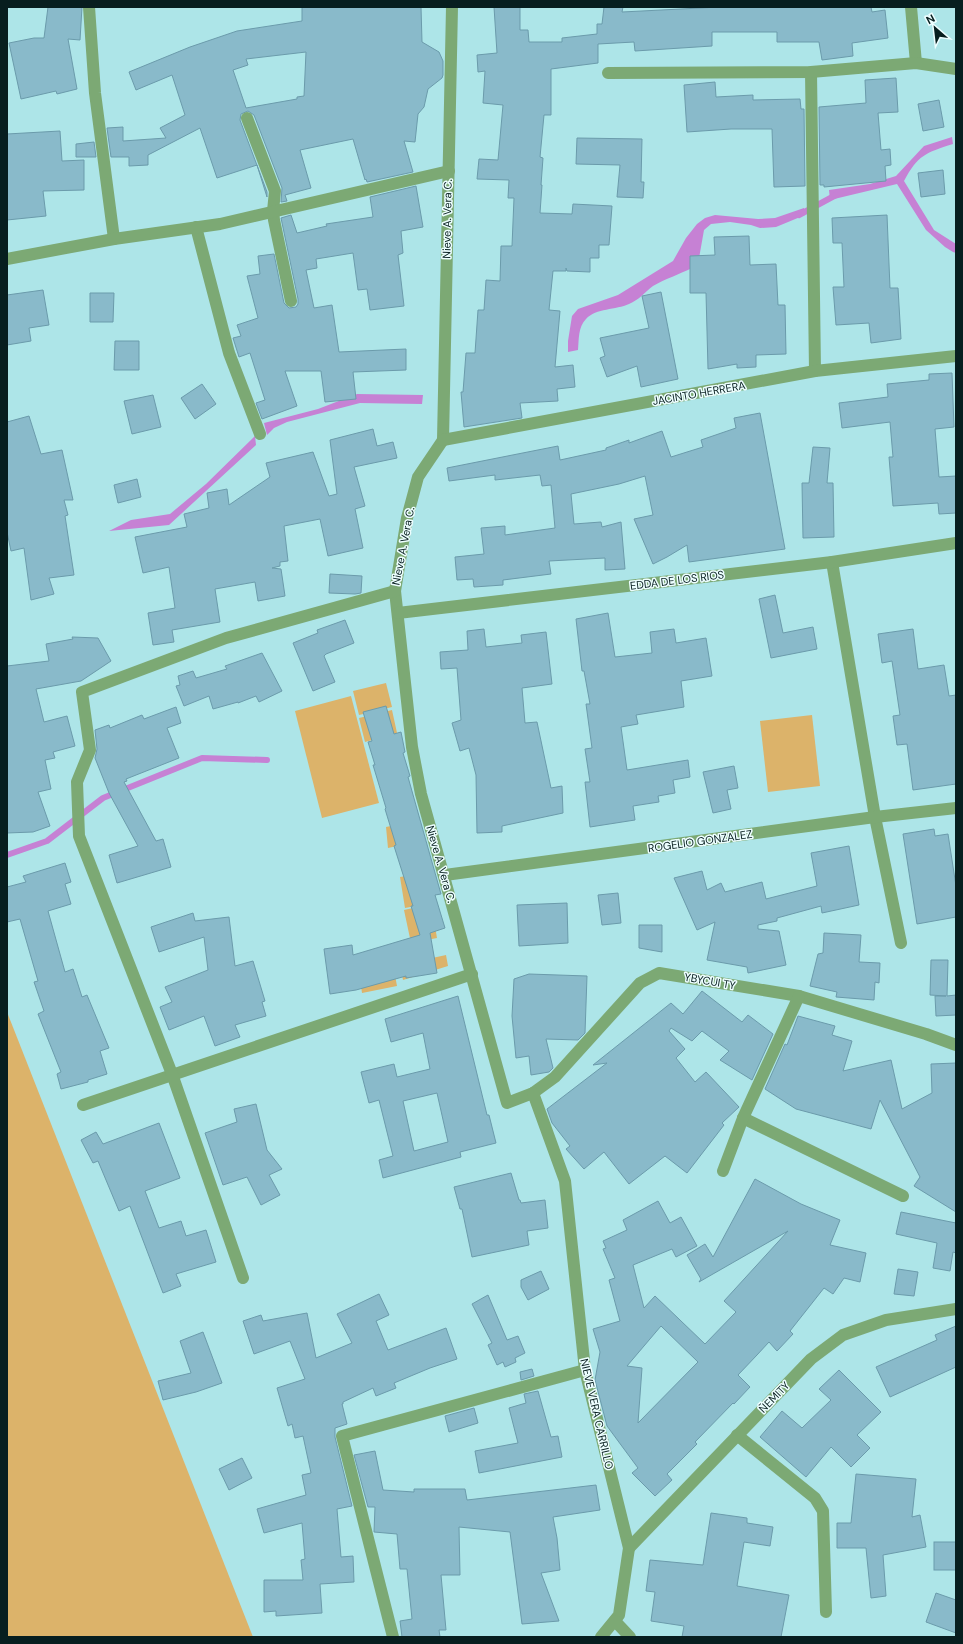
<svg xmlns="http://www.w3.org/2000/svg" width="963" height="1644" viewBox="0 0 963 1644" font-family="'DM Sans',sans-serif">
  <rect width="100%" height="100%" fill="#ade5e8"/>
  <g fill="#dcb36a">
    <path d="M 386,683 L 392,707 L 359,715 L 353,691 Z"/>
    <path d="M 351,696 L 379,803 L 322,818 L 295,711 Z"/>
    <path d="M 392,710 L 397,733 L 365,742 L 359,718 Z"/>
    <path d="M 812,715 L 820,786 L 768,792 L 760,721 Z"/>
    <path d="M 411,822 L 415,842 L 388,848 L 386,827 Z"/>
    <path d="M 425,873 L 431,903 L 405,908 L 400,877 Z"/>
    <path d="M 431,904 L 437,938 L 411,943 L 404,910 Z"/>
    <path d="M 396,944 L 414,962 L 446,955 L 448,966 L 403,980 Z"/>
    <path d="M 391,954 L 397,986 L 362,993 L 357,961 Z"/>
    <path d="M 7,1012 L 253,1637 L 7,1637 Z"/>
  </g>
  <g fill="#c681d4">
    <path d="M 952,137 L 953,144 C 925,153 918,155 904,181 L 934,230 L 956,244 L 956,253 L 953,252 L 945,247 L 926,230 L 897,184 L 830,200 L 829,190 L 870,184 L 896,176 L 924,146 Z"/>
    <path d="M 804,208 L 805,215 L 776,227 L 760,228 L 751,225 L 730,222 L 711,224 L 704,230 L 698,264 L 692,268 C 680,274 665,279 653,286 C 645,292 639,300 629,304 C 616,310 596,308 586,319 C 578,327 579,339 578,350 L 568,352 L 568,341 L 572,316 L 578,309 L 618,295 L 673,261 L 686,238 L 697,224 L 705,218 L 715,215 L 758,219 L 775,218 Z"/>
    <path d="M 357,394 L 423,395 L 422,404 L 360,403 L 287,422 L 274,428 L 267,435 L 264,423 L 318,409 Z"/>
    <path d="M 255,436 L 256,445 L 169,525 L 109,531 L 131,520 L 170,514 L 206,484 Z"/>
  </g>
  <g fill="none" stroke-linecap="round" stroke-linejoin="round">
    <g stroke="#c681d4" stroke-width="6">
      <path d="M 799,215 L 836,195"/>
      <path d="M 7,855 L 47,841 L 103,798 L 202,758 L 267,760"/>
    </g>
  </g>
  <g fill="#89baca" stroke="#6b9bab" fill-rule="evenodd">
    <path d="M 48,7 L 82,7 L 80,40 L 68,39 L 77,89 L 57,94 L 56,91 L 21,99 L 9,43 L 34,38 L 44,38 Z"/>
    <path d="M 302,7 L 421,7 L 422,42 L 439,52 L 443,61 L 443,75 L 442,78 L 428,89 L 424,107 L 418,114 L 415,142 L 404,141 L 413,172 L 367,182 L 366,179 L 365,180 L 353,139 L 300,150 L 311,188 L 285,195 L 287,201 L 281,202 L 282,188 L 254,115 L 248,111 L 241,114 L 240,120 L 267,192 L 267,197 L 257,165 L 217,178 L 200,128 L 148,155 L 148,165 L 129,166 L 129,157 L 111,157 L 107,128 L 123,127 L 123,141 L 166,138 L 160,128 L 185,115 L 172,75 L 136,90 L 129,72 L 190,47 L 237,31 L 302,21 ZM 306,52 L 304,96 L 297,97 L 297,99 L 246,108 L 233,70 L 248,65 L 246,59 Z"/>
    <path d="M 494,7 L 520,7 L 520,30 L 528,30 L 529,42 L 562,42 L 562,38 L 597,34 L 597,24 L 602,24 L 604,7 L 623,7 L 622,12 L 720,7 L 871,7 L 872,12 L 885,10 L 888,38 L 852,43 L 853,56 L 822,60 L 819,42 L 777,42 L 777,32 L 712,32 L 712,46 L 635,51 L 634,42 L 598,44 L 598,63 L 551,69 L 551,115 L 544,115 L 540,157 L 543,158 L 541,185 L 542,185 L 540,213 L 572,214 L 573,204 L 612,206 L 609,245 L 599,245 L 599,258 L 590,258 L 590,272 L 567,271 L 566,268 L 566,271 L 553,271 L 549,310 L 560,311 L 555,367 L 573,365 L 575,387 L 557,389 L 558,401 L 520,403 L 522,418 L 464,427 L 461,392 L 463,392 L 466,353 L 475,353 L 478,310 L 484,310 L 486,280 L 500,281 L 501,246 L 512,246 L 514,198 L 508,198 L 509,180 L 477,179 L 479,159 L 498,160 L 503,105 L 483,103 L 485,71 L 478,72 L 477,55 L 497,53 Z"/>
    <path d="M 896,78 L 898,112 L 878,113 L 881,150 L 890,149 L 891,165 L 885,166 L 886,181 L 824,187 L 824,185 L 820,185 L 819,107 L 866,103 L 865,80 Z"/>
    <path d="M 715,82 L 716,97 L 753,95 L 753,100 L 800,99 L 801,109 L 804,109 L 805,186 L 774,187 L 772,129 L 731,129 L 687,132 L 684,85 Z"/>
    <path d="M 939,100 L 944,127 L 923,131 L 918,104 Z"/>
    <path d="M 60,131 L 62,161 L 84,160 L 84,190 L 43,191 L 46,216 L 7,220 L 7,134 Z"/>
    <path d="M 577,138 L 642,139 L 641,182 L 644,182 L 643,198 L 617,197 L 620,165 L 576,164 Z"/>
    <path d="M 94,142 L 96,157 L 76,157 L 76,144 Z"/>
    <path d="M 943,170 L 945,194 L 921,197 L 918,173 Z"/>
    <path d="M 416,186 L 423,227 L 401,231 L 403,253 L 398,255 L 404,306 L 370,310 L 367,289 L 358,290 L 353,253 L 316,259 L 317,268 L 306,270 L 314,308 L 332,305 L 339,352 L 406,349 L 406,370 L 353,372 L 356,399 L 325,402 L 321,371 L 285,371 L 297,406 L 262,419 L 256,403 L 265,400 L 250,353 L 239,357 L 233,338 L 241,336 L 237,325 L 258,318 L 247,276 L 260,274 L 258,256 L 274,254 L 284,303 L 289,308 L 296,307 L 298,304 L 298,299 L 281,218 L 291,215 L 297,233 L 327,226 L 326,224 L 373,217 L 370,197 Z"/>
    <path d="M 887,215 L 890,288 L 898,288 L 901,339 L 871,343 L 869,323 L 836,325 L 833,287 L 844,287 L 842,243 L 833,243 L 832,218 Z"/>
    <path d="M 749,236 L 750,265 L 776,264 L 778,305 L 785,305 L 786,354 L 756,355 L 756,367 L 737,368 L 737,364 L 708,369 L 706,293 L 690,293 L 690,256 L 715,255 L 714,237 Z"/>
    <path d="M 43,290 L 49,325 L 29,328 L 31,341 L 7,345 L 7,295 Z"/>
    <path d="M 661,292 L 678,379 L 641,387 L 637,366 L 607,377 L 600,358 L 605,356 L 600,338 L 649,328 L 642,296 Z"/>
    <path d="M 90,293 L 114,293 L 113,322 L 90,322 Z"/>
    <path d="M 115,341 L 139,341 L 139,370 L 114,370 Z"/>
    <path d="M 952,373 L 954,427 L 935,429 L 939,477 L 956,476 L 956,513 L 939,514 L 938,503 L 893,506 L 889,457 L 893,457 L 890,422 L 842,428 L 839,403 L 888,397 L 887,384 L 929,380 L 929,374 Z"/>
    <path d="M 202,384 L 216,404 L 195,419 L 181,398 Z"/>
    <path d="M 153,395 L 161,427 L 132,434 L 124,401 Z"/>
    <path d="M 760,413 L 785,549 L 689,562 L 687,545 L 667,557 L 653,564 L 634,519 L 653,515 L 645,476 L 619,484 L 571,494 L 574,524 L 601,522 L 602,527 L 621,522 L 625,569 L 605,570 L 605,558 L 549,561 L 551,574 L 503,580 L 503,585 L 474,587 L 473,579 L 457,580 L 455,557 L 484,554 L 481,528 L 505,526 L 505,535 L 555,528 L 551,485 L 542,486 L 540,475 L 495,480 L 495,475 L 449,481 L 447,468 L 558,446 L 560,460 L 606,450 L 606,448 L 629,440 L 629,443 L 662,431 L 671,457 L 703,447 L 701,440 L 736,428 L 734,418 Z"/>
    <path d="M 29,416 L 41,454 L 62,450 L 73,500 L 64,500 L 68,515 L 65,516 L 74,575 L 49,578 L 54,594 L 31,600 L 24,548 L 11,551 L 7,532 L 7,422 Z"/>
    <path d="M 373,429 L 377,446 L 393,442 L 397,458 L 354,467 L 365,506 L 355,509 L 363,548 L 328,556 L 320,519 L 284,526 L 288,561 L 280,562 L 280,566 L 272,568 L 281,569 L 285,596 L 258,601 L 255,582 L 215,589 L 220,622 L 172,630 L 174,642 L 153,645 L 148,613 L 175,608 L 169,567 L 143,573 L 135,537 L 187,527 L 184,514 L 209,508 L 207,493 L 227,489 L 229,505 L 270,477 L 266,463 L 313,452 L 329,496 L 337,494 L 330,440 Z"/>
    <path d="M 813,447 L 830,448 L 827,483 L 833,483 L 834,537 L 803,538 L 802,483 L 809,483 Z"/>
    <path d="M 137,479 L 141,497 L 118,503 L 114,485 Z"/>
    <path d="M 330,574 L 362,576 L 361,593 L 355,594 L 329,593 Z"/>
    <path d="M 775,595 L 783,633 L 813,627 L 817,649 L 771,658 L 759,599 Z"/>
    <path d="M 608,613 L 615,657 L 652,653 L 650,632 L 674,629 L 676,643 L 706,638 L 712,676 L 681,681 L 684,707 L 636,715 L 638,724 L 621,727 L 627,770 L 688,760 L 690,777 L 673,780 L 675,793 L 658,796 L 659,802 L 633,806 L 635,820 L 590,827 L 585,782 L 590,782 L 585,749 L 592,748 L 586,704 L 590,704 L 584,671 L 582,671 L 576,619 Z"/>
    <path d="M 345,620 L 354,643 L 326,654 L 324,656 L 335,682 L 313,691 L 293,643 L 318,633 L 317,630 Z"/>
    <path d="M 484,629 L 486,647 L 522,643 L 521,635 L 546,632 L 552,684 L 522,688 L 525,723 L 537,722 L 551,788 L 562,786 L 563,813 L 502,826 L 502,832 L 477,833 L 476,775 L 469,748 L 460,751 L 452,723 L 461,720 L 457,668 L 441,669 L 440,652 L 468,650 L 467,631 Z"/>
    <path d="M 913,629 L 918,669 L 944,665 L 949,696 L 956,695 L 956,784 L 913,790 L 907,744 L 897,745 L 893,716 L 900,715 L 892,661 L 882,663 L 878,634 Z"/>
    <path d="M 72,637 L 98,638 L 111,661 L 81,681 L 36,689 L 44,722 L 67,716 L 75,746 L 53,752 L 55,758 L 45,760 L 51,789 L 38,792 L 50,826 L 33,832 L 7,833 L 7,666 L 49,661 L 46,644 L 73,639 Z"/>
    <path d="M 262,653 L 282,691 L 259,702 L 256,696 L 238,703 L 238,702 L 213,709 L 209,696 L 184,706 L 176,686 L 180,685 L 178,676 L 193,671 L 196,678 L 227,669 L 225,666 Z"/>
    <path d="M 386,706 L 394,734 L 401,732 L 405,752 L 403,753 L 410,776 L 408,777 L 441,894 L 435,895 L 445,928 L 430,933 L 437,973 L 406,978 L 406,976 L 356,990 L 330,994 L 324,949 L 352,945 L 353,955 L 420,935 L 411,906 L 413,906 L 394,846 L 396,845 L 385,809 L 386,808 L 373,765 L 375,765 L 368,742 L 372,741 L 363,712 Z"/>
    <path d="M 176,707 L 181,723 L 167,728 L 179,758 L 126,779 L 127,781 L 124,782 L 156,841 L 163,839 L 171,867 L 117,883 L 109,855 L 138,846 L 109,793 L 95,758 L 97,749 L 95,730 L 109,725 L 110,728 L 142,715 L 144,719 Z"/>
    <path d="M 734,766 L 738,788 L 727,790 L 731,809 L 713,813 L 703,772 Z"/>
    <path d="M 934,829 L 935,836 L 948,834 L 956,886 L 956,917 L 917,924 L 903,834 Z"/>
    <path d="M 849,846 L 859,905 L 822,913 L 821,906 L 777,918 L 777,921 L 758,925 L 758,929 L 779,931 L 786,965 L 748,973 L 747,967 L 707,960 L 715,922 L 697,930 L 674,878 L 702,871 L 707,890 L 721,883 L 725,892 L 762,882 L 766,899 L 817,886 L 811,853 Z"/>
    <path d="M 65,863 L 71,882 L 65,884 L 71,904 L 48,911 L 65,972 L 73,969 L 82,997 L 87,995 L 109,1048 L 100,1051 L 107,1074 L 88,1080 L 88,1082 L 61,1089 L 57,1074 L 61,1072 L 38,1014 L 44,1011 L 34,982 L 38,981 L 20,919 L 7,922 L 7,887 L 26,882 L 23,876 Z"/>
    <path d="M 618,893 L 621,923 L 602,925 L 598,895 Z"/>
    <path d="M 567,903 L 568,943 L 519,946 L 517,905 Z"/>
    <path d="M 193,913 L 195,921 L 229,917 L 235,966 L 253,961 L 265,1001 L 262,1002 L 266,1016 L 235,1025 L 240,1037 L 215,1046 L 204,1016 L 169,1030 L 160,1007 L 172,1002 L 165,987 L 208,970 L 204,937 L 159,952 L 151,927 Z"/>
    <path d="M 639,925 L 662,925 L 662,952 L 639,948 Z"/>
    <path d="M 824,933 L 861,935 L 859,962 L 880,963 L 879,983 L 875,982 L 874,1000 L 836,997 L 837,992 L 810,986 L 818,954 L 823,953 Z"/>
    <path d="M 931,960 L 948,960 L 947,996 L 956,995 L 956,1015 L 936,1016 L 935,996 L 946,996 L 930,995 Z"/>
    <path d="M 529,974 L 587,976 L 585,1033 L 578,1040 L 546,1039 L 553,1068 L 549,1072 L 531,1075 L 529,1056 L 516,1058 L 512,1016 L 514,979 Z"/>
    <path d="M 702,991 L 742,1022 L 748,1015 L 773,1034 L 752,1080 L 720,1060 L 729,1051 L 702,1031 L 692,1041 L 671,1028 L 669,1031 L 685,1049 L 676,1058 L 695,1082 L 706,1072 L 739,1107 L 722,1123 L 724,1125 L 687,1173 L 665,1156 L 629,1184 L 604,1152 L 584,1169 L 566,1149 L 570,1146 L 552,1123 L 547,1109 L 607,1063 L 593,1065 L 671,1003 L 683,1014 Z"/>
    <path d="M 458,996 L 487,1115 L 489,1115 L 496,1143 L 460,1152 L 461,1157 L 383,1178 L 379,1160 L 393,1156 L 379,1100 L 369,1103 L 361,1072 L 394,1064 L 397,1077 L 430,1069 L 423,1033 L 391,1042 L 385,1019 ZM 437,1093 L 448,1142 L 414,1151 L 403,1101 Z"/>
    <path d="M 798,1016 L 835,1026 L 832,1035 L 852,1041 L 843,1071 L 891,1060 L 902,1109 L 932,1093 L 931,1064 L 956,1063 L 956,1212 L 914,1186 L 920,1177 L 880,1100 L 871,1129 L 796,1109 L 765,1089 L 785,1044 L 787,1045 Z"/>
    <path d="M 256,1104 L 267,1150 L 282,1169 L 269,1175 L 280,1195 L 261,1205 L 247,1177 L 223,1185 L 205,1133 L 237,1122 L 234,1109 Z"/>
    <path d="M 159,1123 L 180,1178 L 145,1191 L 159,1228 L 181,1221 L 186,1236 L 206,1230 L 216,1262 L 176,1274 L 181,1286 L 163,1293 L 130,1206 L 119,1211 L 98,1161 L 93,1163 L 81,1140 L 96,1132 L 103,1144 Z"/>
    <path d="M 511,1173 L 519,1200 L 520,1200 L 521,1203 L 545,1200 L 548,1228 L 527,1231 L 529,1245 L 472,1257 L 462,1209 L 460,1209 L 454,1187 Z"/>
    <path d="M 755,1179 L 801,1204 L 840,1220 L 830,1245 L 866,1253 L 860,1282 L 844,1278 L 833,1294 L 824,1288 L 790,1331 L 793,1334 L 777,1351 L 769,1342 L 757,1355 L 738,1375 L 750,1387 L 734,1404 L 733,1403 L 695,1442 L 697,1444 L 667,1474 L 672,1480 L 655,1496 L 632,1473 L 638,1468 L 607,1426 L 595,1380 L 600,1352 L 593,1329 L 620,1321 L 609,1280 L 615,1278 L 603,1249 L 606,1248 L 603,1241 L 627,1230 L 623,1220 L 658,1201 L 670,1223 L 681,1217 L 697,1246 L 676,1257 L 672,1249 L 633,1265 L 644,1308 L 655,1296 L 705,1344 L 736,1312 L 724,1301 L 788,1231 L 699,1282 L 701,1279 L 687,1255 L 705,1244 L 713,1257 ZM 661,1326 L 698,1362 L 638,1423 L 642,1368 L 627,1366 Z"/>
    <path d="M 901,1212 L 956,1223 L 956,1253 L 953,1252 L 950,1271 L 933,1268 L 937,1243 L 896,1234 Z"/>
    <path d="M 898,1269 L 918,1272 L 914,1296 L 894,1294 Z"/>
    <path d="M 541,1271 L 549,1289 L 528,1300 L 521,1287 L 521,1280 Z"/>
    <path d="M 379,1294 L 389,1315 L 376,1321 L 388,1350 L 446,1328 L 457,1359 L 430,1368 L 394,1383 L 396,1388 L 376,1396 L 373,1388 L 343,1402 L 343,1404 L 342,1404 L 347,1424 L 335,1428 L 335,1437 L 352,1506 L 337,1509 L 341,1557 L 353,1556 L 354,1582 L 320,1584 L 322,1613 L 276,1616 L 276,1611 L 264,1612 L 264,1580 L 303,1580 L 301,1560 L 305,1559 L 302,1523 L 264,1533 L 257,1509 L 306,1495 L 302,1475 L 311,1473 L 303,1436 L 295,1438 L 292,1424 L 288,1426 L 277,1388 L 305,1379 L 290,1341 L 254,1354 L 243,1321 L 261,1315 L 263,1321 L 307,1313 L 316,1358 L 352,1343 L 337,1314 Z"/>
    <path d="M 488,1295 L 507,1340 L 518,1336 L 525,1353 L 515,1358 L 516,1362 L 505,1367 L 503,1362 L 497,1365 L 488,1345 L 492,1343 L 472,1304 Z"/>
    <path d="M 956,1326 L 956,1367 L 890,1397 L 876,1367 L 937,1340 L 935,1335 Z"/>
    <path d="M 203,1332 L 222,1383 L 196,1392 L 163,1400 L 158,1381 L 191,1373 L 180,1341 Z"/>
    <path d="M 532,1369 L 534,1376 L 521,1380 L 520,1372 Z"/>
    <path d="M 839,1370 L 881,1412 L 857,1435 L 870,1448 L 851,1467 L 831,1447 L 806,1477 L 760,1437 L 782,1411 L 802,1428 L 831,1400 L 819,1389 Z"/>
    <path d="M 538,1391 L 551,1437 L 558,1436 L 562,1457 L 479,1473 L 475,1451 L 518,1443 L 509,1408 L 526,1403 L 524,1394 Z"/>
    <path d="M 474,1408 L 478,1423 L 449,1432 L 445,1416 Z"/>
    <path d="M 375,1451 L 383,1490 L 414,1492 L 414,1489 L 465,1489 L 467,1500 L 596,1485 L 600,1510 L 553,1517 L 557,1538 L 560,1570 L 541,1573 L 559,1621 L 522,1624 L 510,1532 L 459,1527 L 460,1575 L 441,1575 L 446,1630 L 439,1630 L 440,1637 L 402,1637 L 400,1621 L 412,1619 L 407,1569 L 400,1569 L 397,1534 L 374,1532 L 375,1507 L 368,1507 L 354,1455 Z"/>
    <path d="M 242,1458 L 252,1478 L 229,1490 L 219,1469 Z"/>
    <path d="M 856,1474 L 916,1479 L 912,1517 L 920,1515 L 926,1547 L 883,1555 L 886,1596 L 871,1598 L 866,1548 L 837,1548 L 837,1523 L 851,1523 Z"/>
    <path d="M 711,1513 L 747,1518 L 747,1523 L 773,1527 L 770,1546 L 744,1542 L 737,1586 L 789,1595 L 781,1637 L 682,1637 L 684,1626 L 651,1621 L 655,1592 L 646,1591 L 650,1560 L 703,1565 Z"/>
    <rect x="934" y="1542" width="22" height="28"/>
    <path d="M 936,1593 L 956,1600 L 956,1633 L 926,1622 Z"/>
  </g>
  <g fill="none" stroke-linecap="round" stroke-linejoin="round">
    <g stroke="#7ca974" stroke-width="12">
      <path d="M 89,7 L 95,93 L 114,239"/>
      <path d="M 247,118 L 275,191 L 273,211 L 274,220 L 291,301"/>
      <path d="M 196,227 L 229,353 L 260,434"/>
    </g>
    <g stroke="#7ca974" stroke-width="12">
      <path d="M 452,7 L 443,440 L 418,477 L 407,518 L 395,591 L 412,747 L 421,794 L 507,1103 L 533,1093 L 555,1077 L 640,983 L 659,973 L 799,996 L 926,1034 L 956,1045"/>
      <path d="M 911,7 L 916,63"/>
      <path d="M 811,72 L 815,371"/>
      <path d="M 608,73 L 811,72 L 916,63 L 956,69"/>
      <path d="M 7,259 L 114,239 L 220,224 L 449,171"/>
      <path d="M 443,440 L 815,371 L 956,356"/>
      <path d="M 832,562 L 875,817 L 901,943"/>
      <path d="M 398,613 L 832,562 L 956,543"/>
      <path d="M 445,875 L 875,817 L 956,808"/>
      <path d="M 533,1093 L 565,1181 L 585,1370 L 629,1548 L 619,1615 L 601,1637"/>
      <path d="M 83,1105 L 472,974"/>
      <path d="M 743,1118 L 903,1196"/>
      <path d="M 723,1171 L 743,1118 L 799,996"/>
      <path d="M 243,1278 L 172,1074 L 79,836 L 77,782 L 90,750 L 82,692 L 226,638 L 395,591"/>
      <path d="M 737,1435 L 815,1498 L 823,1511 L 826,1612"/>
      <path d="M 629,1548 L 811,1359 L 843,1335 L 886,1320 L 956,1309"/>
      <path d="M 615,1621 L 630,1637"/>
      <path d="M 393,1637 L 342,1436 L 585,1370"/>
    </g>
  </g>
  <g text-anchor="middle" dominant-baseline="central" stroke-width="3" stroke-linejoin="round" paint-order="stroke">
    <g font-size="11" fill="#071e1f" stroke="#edfeff">
      <text transform="translate(447 219) rotate(-89)">Nieve A. Vera C.</text>
      <text transform="translate(699 393) rotate(-10)">JACINTO HERRERA</text>
      <text transform="translate(403 546) rotate(-79)">Nieve A. Vera C.</text>
      <text transform="translate(677 580) rotate(-7)">EDDA DE LOS RIOS</text>
      <text transform="translate(700 841) rotate(-8)">ROGELIO GONZALEZ</text>
      <text transform="translate(441 864) rotate(74)">Nieve A. Vera C.</text>
      <text transform="translate(710 981) rotate(10)">YBYCUI TY</text>
      <text transform="translate(774 1397) rotate(-46)">ÑEMITY</text>
      <text transform="translate(597 1414) rotate(77)">NIEVE VERA CARRILLO</text>
    </g>
  </g>
  <rect width="963" height="1644" fill="none" stroke="#071e1f" stroke-width="16"/>
  <g transform="translate(935 28) rotate(332)" stroke="#edfeff" stroke-width="3" paint-order="stroke">
  <path d="M0-3L7 15L0 10L-7 15Z" fill="#071e1f"/>
  <text y="-6" font-size="11" font-weight="bold" text-anchor="middle" fill="#071e1f">N</text>
  </g>
</svg>
